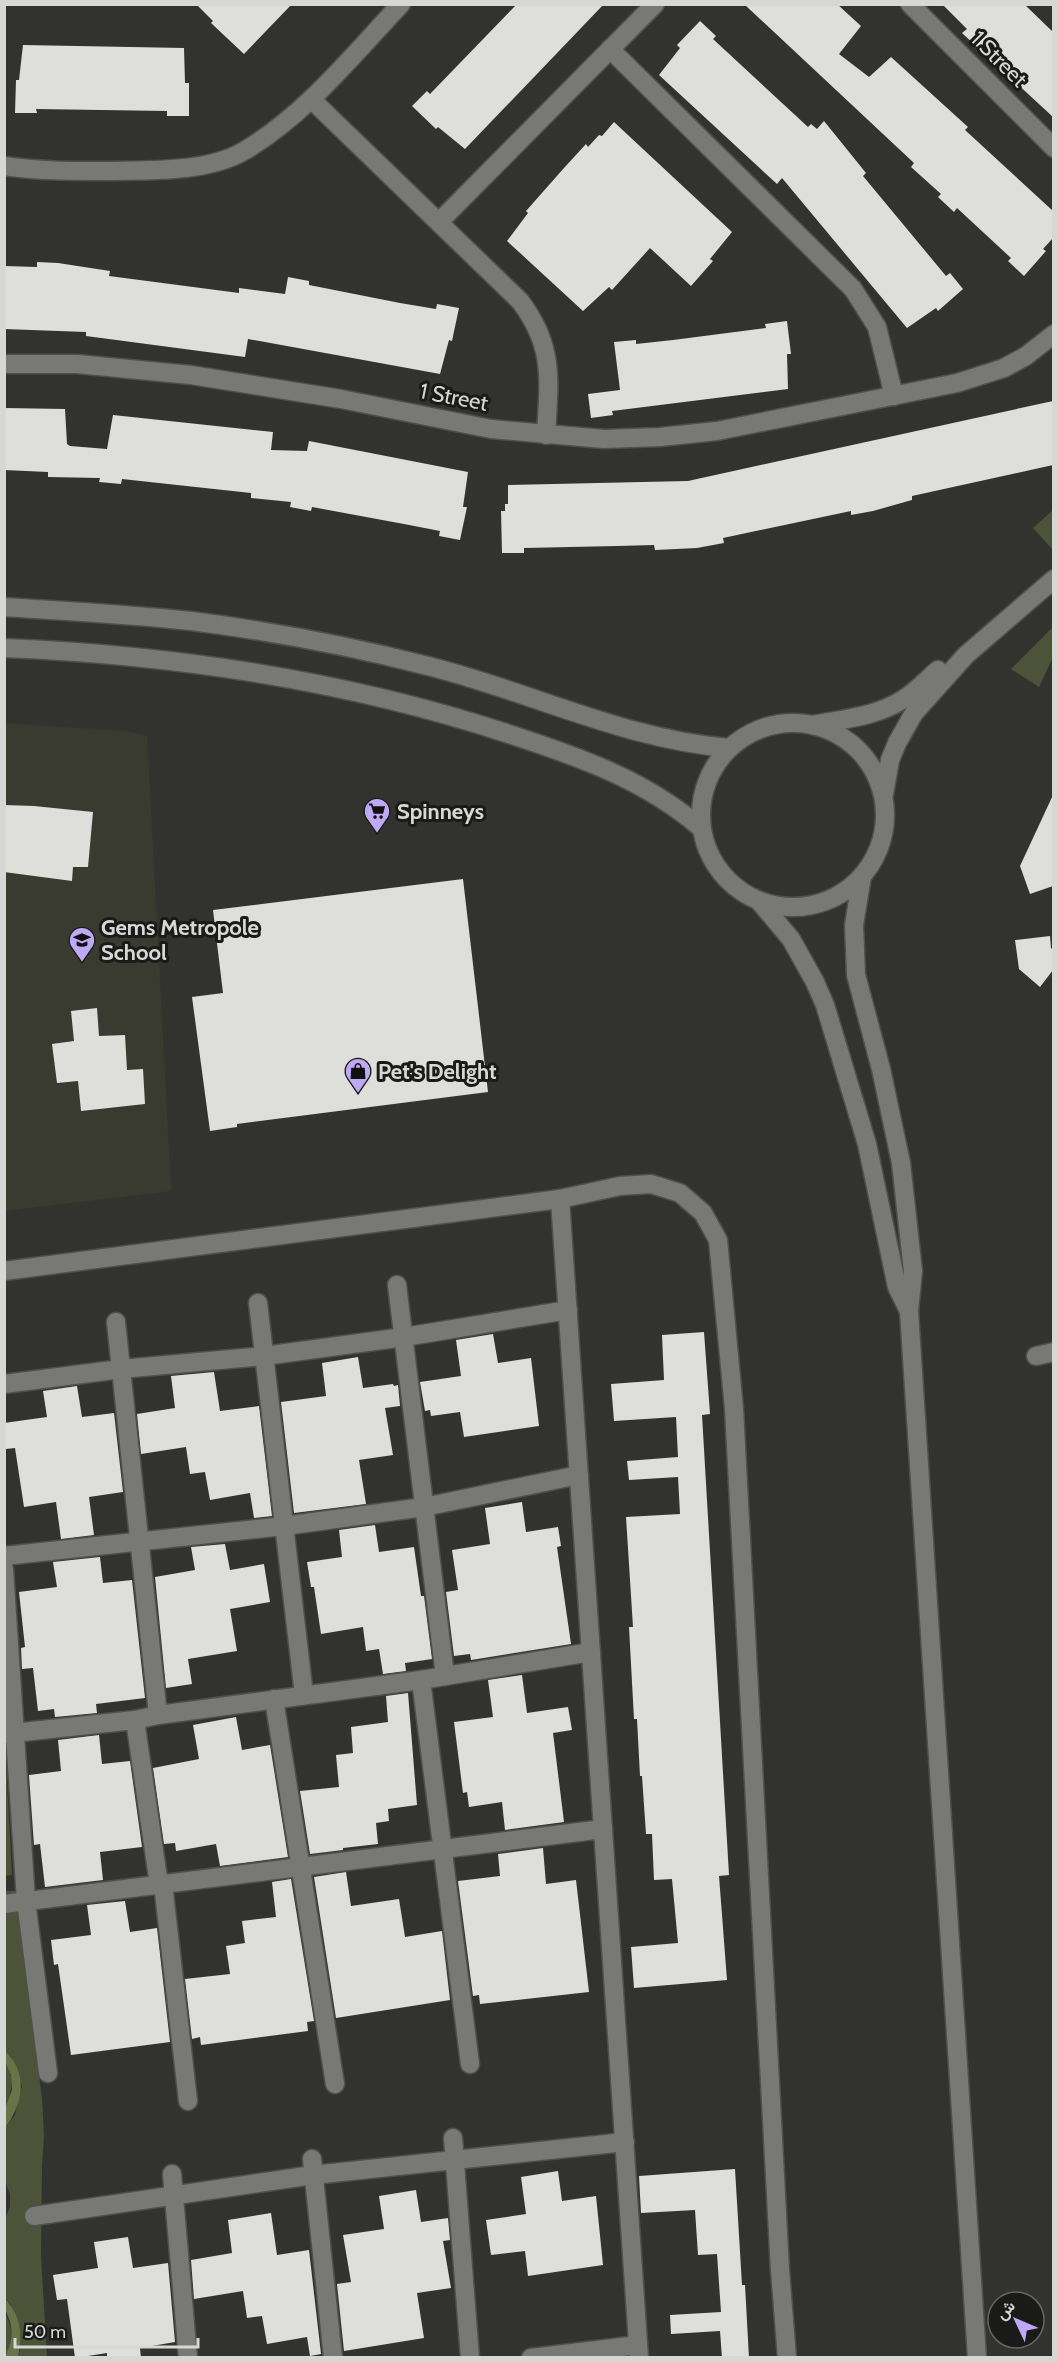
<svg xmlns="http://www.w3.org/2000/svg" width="1058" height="2362" viewBox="0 0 1058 2362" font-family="Cabin,Vazirmatn,sans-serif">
  <rect width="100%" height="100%" fill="#32332f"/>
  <path fill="#393b31" d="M 4,723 L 126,731 L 147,736 L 171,1191 L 5,1211 Z"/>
  <g fill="#4d5338">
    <path d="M 1053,510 L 1053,550 L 1033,528 Z"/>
    <path d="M 1053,627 L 1053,657 L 1039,687 L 1011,669 Z"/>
    <path d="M 4,1726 L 12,1875 L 5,1876 L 4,1876 Z"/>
    <path d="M 5,1891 L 16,1891 L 42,2099 L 44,2136 L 42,2165 L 41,2257 L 47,2357 L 18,2357 L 20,2349 L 11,2305 L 5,2298 L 4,2221 L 10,2207 L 10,2194 L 5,2181 L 5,2128 L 15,2115 L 22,2086 L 10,2056 L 4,2051 Z"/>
    <path d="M 5,2061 C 15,2078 12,2091 5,2108 Z"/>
    <path d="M 4,2311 C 14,2330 13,2338 5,2358 Z"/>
  </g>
  <g fill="#6a724a">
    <path d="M 5,2051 C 29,2074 23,2104 5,2128 L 5,2108 L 12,2090 L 11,2075 L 5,2061 Z"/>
    <path d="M 4,2298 C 21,2314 23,2336 18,2357 L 5,2357 C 9,2348 13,2338 11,2327 C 10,2316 4,2313 4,2298 Z"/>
  </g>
  <g fill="#dedfdb">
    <path d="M 196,4 L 292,4 L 244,54 L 211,23 L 213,21 Z"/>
    <path d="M 517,4 L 604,4 L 465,149 L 438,127 L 436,129 L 412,106 L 427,91 L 430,94 Z"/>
    <path d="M 744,4 L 837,4 L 861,26 L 839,54 L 869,77 L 891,57 L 968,127 L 965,130 L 1053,211 L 1053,238 L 1043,249 L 1046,251 L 1024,276 L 1008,261 L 1011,258 L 957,208 L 954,212 L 938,197 L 941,194 L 911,167 L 914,163 Z"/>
    <path d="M 942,4 L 1024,4 L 1053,32 L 1053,117 L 962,33 L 967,29 Z"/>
    <path d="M 700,21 L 716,36 L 713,39 L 808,127 L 811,124 L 817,129 L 824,121 L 866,173 L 863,176 L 946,276 L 950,273 L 963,289 L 938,311 L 936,308 L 907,328 L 782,178 L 777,184 L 659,75 L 680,48 L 677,45 Z"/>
    <path d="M 23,45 L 184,48 L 185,83 L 189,83 L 189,116 L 167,116 L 167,111 L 36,109 L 37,113 L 15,113 L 16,80 L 19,80 Z"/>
    <path d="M 614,122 L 732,232 L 710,259 L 713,261 L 691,286 L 650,248 L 612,290 L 609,287 L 583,311 L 507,241 L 528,213 L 526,211 L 564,168 L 586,144 L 588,147 L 599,135 L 602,136 Z"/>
    <path d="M 37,262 L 58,263 L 110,271 L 109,276 L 239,293 L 239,288 L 285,294 L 288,277 L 309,281 L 309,285 L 400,303 L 436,309 L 437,304 L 459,308 L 452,341 L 449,340 L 440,374 L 248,339 L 245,357 L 86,336 L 86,332 L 4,329 L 4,266 L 37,267 Z"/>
    <path d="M 787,321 L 791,354 L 787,354 L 788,389 L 612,411 L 613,415 L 591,418 L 588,394 L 620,390 L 614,342 L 636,340 L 636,344 L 673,340 L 766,328 L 765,324 Z"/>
    <path d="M 1053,401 L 1053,465 L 912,496 L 912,500 L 873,511 L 851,515 L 851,511 L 723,538 L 724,543 L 697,548 L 655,550 L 654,545 L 617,546 L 524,548 L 524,553 L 502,553 L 501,511 L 505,511 L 505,504 L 508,504 L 508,485 L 688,481 Z"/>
    <path d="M 4,408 L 65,409 L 67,444 L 70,446 L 107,449 L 113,415 L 273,432 L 271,450 L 307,451 L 309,441 L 468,472 L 463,507 L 467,507 L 460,540 L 439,536 L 440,531 L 404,524 L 312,507 L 311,511 L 290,507 L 291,502 L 251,498 L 251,493 L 122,479 L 121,484 L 99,482 L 100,478 L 48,477 L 48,472 L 4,470 Z"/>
    <path d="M 1053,795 L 1053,886 L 1030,894 L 1020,866 Z"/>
    <path d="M 4,805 L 34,806 L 93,812 L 88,867 L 73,867 L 72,881 L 4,872 Z"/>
    <path d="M 463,879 L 488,1092 L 237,1124 L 237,1127 L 210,1131 L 192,997 L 223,993 L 213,910 Z"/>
    <path d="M 1050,936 L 1051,948 L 1053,950 L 1053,970 L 1040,987 L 1019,969 L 1015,940 Z"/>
    <path d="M 97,1008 L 99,1036 L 125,1035 L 127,1070 L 143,1069 L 145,1104 L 81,1111 L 78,1081 L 57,1083 L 52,1044 L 74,1041 L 71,1011 Z"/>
    <path d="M 704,1332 L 710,1414 L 702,1415 L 729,1875 L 719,1876 L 727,1980 L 634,1988 L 631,1947 L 678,1943 L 672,1879 L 654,1880 L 652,1834 L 646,1834 L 642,1776 L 640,1776 L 637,1719 L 634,1719 L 629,1627 L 633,1627 L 626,1517 L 680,1514 L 678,1477 L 629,1480 L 627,1461 L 678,1457 L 676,1417 L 614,1421 L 611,1384 L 664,1380 L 662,1335 Z"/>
    <path d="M 493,1334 L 498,1363 L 531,1358 L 539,1426 L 464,1437 L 460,1412 L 431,1416 L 430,1410 L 425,1411 L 420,1382 L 461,1376 L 456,1340 Z"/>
    <path d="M 358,1357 L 363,1388 L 393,1384 L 394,1386 L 398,1385 L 400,1406 L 385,1408 L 393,1455 L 359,1460 L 366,1504 L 294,1513 L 281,1402 L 326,1396 L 322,1363 Z"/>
    <path d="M 214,1372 L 220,1411 L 259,1406 L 272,1516 L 254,1518 L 250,1493 L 210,1500 L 205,1472 L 190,1474 L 186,1447 L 141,1454 L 137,1414 L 175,1408 L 171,1376 Z"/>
    <path d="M 77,1386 L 82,1417 L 114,1413 L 123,1492 L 89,1497 L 94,1535 L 61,1539 L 56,1502 L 24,1507 L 15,1448 L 6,1449 L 4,1423 L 47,1417 L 43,1391 Z"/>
    <path d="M 522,1502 L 526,1532 L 558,1527 L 561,1546 L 557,1547 L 571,1644 L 471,1660 L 470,1654 L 454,1656 L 446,1592 L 458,1590 L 452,1550 L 490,1544 L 485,1508 Z"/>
    <path d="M 375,1525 L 379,1552 L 414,1547 L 421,1596 L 424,1596 L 432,1659 L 405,1663 L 406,1671 L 383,1674 L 379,1649 L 366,1651 L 363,1627 L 321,1634 L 314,1587 L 311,1587 L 307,1562 L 342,1557 L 339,1530 Z"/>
    <path d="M 225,1544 L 230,1570 L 264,1564 L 270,1602 L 230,1609 L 237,1651 L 188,1659 L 192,1684 L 166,1688 L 155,1577 L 195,1570 L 191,1547 Z"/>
    <path d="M 100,1557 L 103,1583 L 132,1580 L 145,1698 L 96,1704 L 97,1713 L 55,1717 L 54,1709 L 38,1711 L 33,1668 L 22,1669 L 21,1648 L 25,1647 L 19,1592 L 57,1587 L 53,1562 Z"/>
    <path d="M 522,1675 L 527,1713 L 568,1707 L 572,1730 L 553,1733 L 564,1822 L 505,1830 L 502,1802 L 469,1807 L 467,1792 L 463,1793 L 454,1722 L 493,1717 L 488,1680 Z"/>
    <path d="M 408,1693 L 417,1805 L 388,1809 L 389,1821 L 376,1823 L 378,1844 L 343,1848 L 343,1850 L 310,1854 L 300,1791 L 339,1787 L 336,1755 L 353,1753 L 351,1727 L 388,1722 L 386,1696 Z"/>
    <path d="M 236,1717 L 242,1750 L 270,1745 L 288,1857 L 220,1866 L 216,1844 L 176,1851 L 175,1843 L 164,1844 L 153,1768 L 199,1759 L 193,1725 Z"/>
    <path d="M 99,1735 L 102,1764 L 130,1761 L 142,1847 L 100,1852 L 103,1880 L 45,1887 L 40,1844 L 34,1845 L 29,1775 L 61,1771 L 58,1740 Z"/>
    <path d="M 543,1848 L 546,1884 L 576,1880 L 589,1992 L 480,2004 L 479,1995 L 473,1996 L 458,1881 L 500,1876 L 498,1854 Z"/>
    <path d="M 346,1872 L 351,1906 L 399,1899 L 405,1937 L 442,1931 L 450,2000 L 336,2018 L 314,1877 Z"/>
    <path d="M 291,1879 L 314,2021 L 307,2022 L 308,2031 L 201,2045 L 200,2037 L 192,2039 L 185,1979 L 230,1974 L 226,1946 L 245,1943 L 242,1921 L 276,1917 L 272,1882 Z"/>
    <path d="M 125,1901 L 130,1932 L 157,1928 L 170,2042 L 71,2055 L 58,1964 L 54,1965 L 51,1940 L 91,1935 L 87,1905 Z"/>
    <path d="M 735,2169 L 742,2285 L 745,2285 L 749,2358 L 722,2358 L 720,2331 L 671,2334 L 670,2315 L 721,2312 L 717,2254 L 698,2255 L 695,2210 L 641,2213 L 639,2176 Z"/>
    <path d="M 558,2171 L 562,2201 L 596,2196 L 603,2265 L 528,2276 L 525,2251 L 491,2255 L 486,2220 L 526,2214 L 521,2177 Z"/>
    <path d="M 416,2190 L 421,2222 L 448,2218 L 450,2240 L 443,2241 L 451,2288 L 417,2293 L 424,2338 L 344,2351 L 337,2284 L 351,2282 L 343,2235 L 384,2229 L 379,2196 Z"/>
    <path d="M 271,2213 L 277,2255 L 309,2250 L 321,2354 L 310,2356 L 307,2337 L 267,2344 L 262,2316 L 247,2318 L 243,2291 L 194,2299 L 191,2260 L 232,2253 L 228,2220 Z"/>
    <path d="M 128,2237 L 133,2268 L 168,2263 L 175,2342 L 140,2348 L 141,2358 L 107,2358 L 107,2353 L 75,2358 L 67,2299 L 57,2300 L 53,2275 L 98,2268 L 94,2242 Z"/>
  </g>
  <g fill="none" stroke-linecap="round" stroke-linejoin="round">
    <g stroke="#4f504c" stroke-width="21">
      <g id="minor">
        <path d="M 910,4 L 1054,148"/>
        <path d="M 610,49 L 853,289 L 877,327 L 894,396"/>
        <path d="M 311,99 L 520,301 C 555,347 549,381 546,435"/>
        <path d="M 4,166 C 38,171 71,171 105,171 C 148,170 206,173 244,151 C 305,115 352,56 401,4"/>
        <path d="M 439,222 L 655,4"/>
        <path d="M 4,364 L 77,364 L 191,375 L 341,399 L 491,429 L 604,439 L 660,437 L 717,431 L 957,383 L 1004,368 L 1026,356 L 1054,334"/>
        <path d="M 862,876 L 854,925 L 856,975 L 881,1069 L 901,1163 L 913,1271 L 909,1311 L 977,2358"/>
        <path d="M 759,901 L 791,939 L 815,982 L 825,1005 L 867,1144 L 897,1287 L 909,1311"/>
        <path d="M 560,1199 L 639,2358"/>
        <path d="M 4,1271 L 560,1199 L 620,1186 L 651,1184 L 680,1193 L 703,1213 L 718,1240 L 734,1409 L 780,2270 L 787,2358"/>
        <path d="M 397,1285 L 445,1676"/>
        <path d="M 258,1303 L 304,1695"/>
        <path d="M 116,1322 L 158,1715"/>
        <path d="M 1036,1356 L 1054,1352"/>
        <path d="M 4,1384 L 121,1369 L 264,1356 L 404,1337 L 568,1310"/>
        <path d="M 4,1556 L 284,1526 L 424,1507 L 579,1475"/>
        <path d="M 4,1569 L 26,1901 L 48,2073"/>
        <path d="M 421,1680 L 470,2064"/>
        <path d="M 274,1699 L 335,2084"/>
        <path d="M 135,1720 L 159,1885"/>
        <path d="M 4,1734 L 135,1720 L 158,1715 L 421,1680 L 591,1652"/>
        <path d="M 163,1884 L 188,2101"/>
        <path d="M 4,1904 L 603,1829"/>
        <path d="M 453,2138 L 470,2358"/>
        <path d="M 312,2159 L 333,2358"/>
        <path d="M 172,2174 L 188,2358"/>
        <path d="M 34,2216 L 313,2175 L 625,2142"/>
        <path d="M 531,2358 L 638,2345"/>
      </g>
    </g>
    <g stroke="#4f504c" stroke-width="21">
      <g id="tertiary">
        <path d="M 4,607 C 66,611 129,614 191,621 C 270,631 350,646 428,666 C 529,691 625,740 730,748"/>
        <path d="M 4,648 C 176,655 349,681 512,735 C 582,758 645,780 701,828"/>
        <circle cx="793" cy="815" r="92"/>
        <path d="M 813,725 C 843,719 875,717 902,700 C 916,692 926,680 938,670"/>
        <path d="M 884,794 L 890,760 L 897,743 L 914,713 L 966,655 L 1054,579"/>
      </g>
    </g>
    <use href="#minor" stroke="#787975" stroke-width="18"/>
    <use href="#tertiary" stroke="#787975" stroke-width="18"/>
  </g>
  <defs>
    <g id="supermarket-pin" transform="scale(1.35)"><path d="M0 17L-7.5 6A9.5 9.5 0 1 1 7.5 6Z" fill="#bfa9f4" stroke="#1a1a19"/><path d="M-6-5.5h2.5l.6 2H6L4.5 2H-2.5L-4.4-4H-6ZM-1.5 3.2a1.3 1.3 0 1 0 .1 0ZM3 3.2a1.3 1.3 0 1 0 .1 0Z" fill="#111"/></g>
    <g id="school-pin" transform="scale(1.35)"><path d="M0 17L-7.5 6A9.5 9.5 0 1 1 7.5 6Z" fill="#bfa9f4" stroke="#1a1a19"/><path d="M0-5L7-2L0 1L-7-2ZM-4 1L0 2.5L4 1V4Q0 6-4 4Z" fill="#111"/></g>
    <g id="shop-pin" transform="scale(1.35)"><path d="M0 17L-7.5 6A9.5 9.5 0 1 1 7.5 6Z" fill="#bfa9f4" stroke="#1a1a19"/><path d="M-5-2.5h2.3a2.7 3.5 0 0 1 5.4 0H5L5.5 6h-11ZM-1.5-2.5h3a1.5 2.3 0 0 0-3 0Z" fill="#111"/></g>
  </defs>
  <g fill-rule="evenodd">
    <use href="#supermarket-pin" x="377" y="811"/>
    <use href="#school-pin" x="82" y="940"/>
    <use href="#shop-pin" x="358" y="1071"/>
  </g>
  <g text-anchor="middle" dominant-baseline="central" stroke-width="6" stroke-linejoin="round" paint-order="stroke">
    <g font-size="22" fill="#d7d8d5" stroke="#1a1a19">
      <text transform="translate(999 59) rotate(45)">1 Street</text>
      <text transform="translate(454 397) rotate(11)">1 Street</text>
    </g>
    <g font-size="22" font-weight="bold" fill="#d7d8d5" stroke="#1a1a19" text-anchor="start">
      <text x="397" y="811">Spinneys</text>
      <text x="101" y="927">Gems Metropole<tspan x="101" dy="25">School</tspan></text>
      <text x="378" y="1071">Pet's Delight</text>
    </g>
  </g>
  <rect width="1058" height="2362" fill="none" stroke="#d7d8d5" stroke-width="12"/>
  <g transform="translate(1016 2320) rotate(314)"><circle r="28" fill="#1a1a19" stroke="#666664" stroke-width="1.5"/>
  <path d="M0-4.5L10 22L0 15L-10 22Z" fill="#bfa9f4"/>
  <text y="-9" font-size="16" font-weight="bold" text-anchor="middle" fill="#d7d8d5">ش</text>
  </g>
  <path d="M15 2338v9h183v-9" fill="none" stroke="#d7d8d5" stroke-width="3"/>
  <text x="24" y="2338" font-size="18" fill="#d7d8d5" stroke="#1a1a19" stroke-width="4.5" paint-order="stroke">50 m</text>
</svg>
